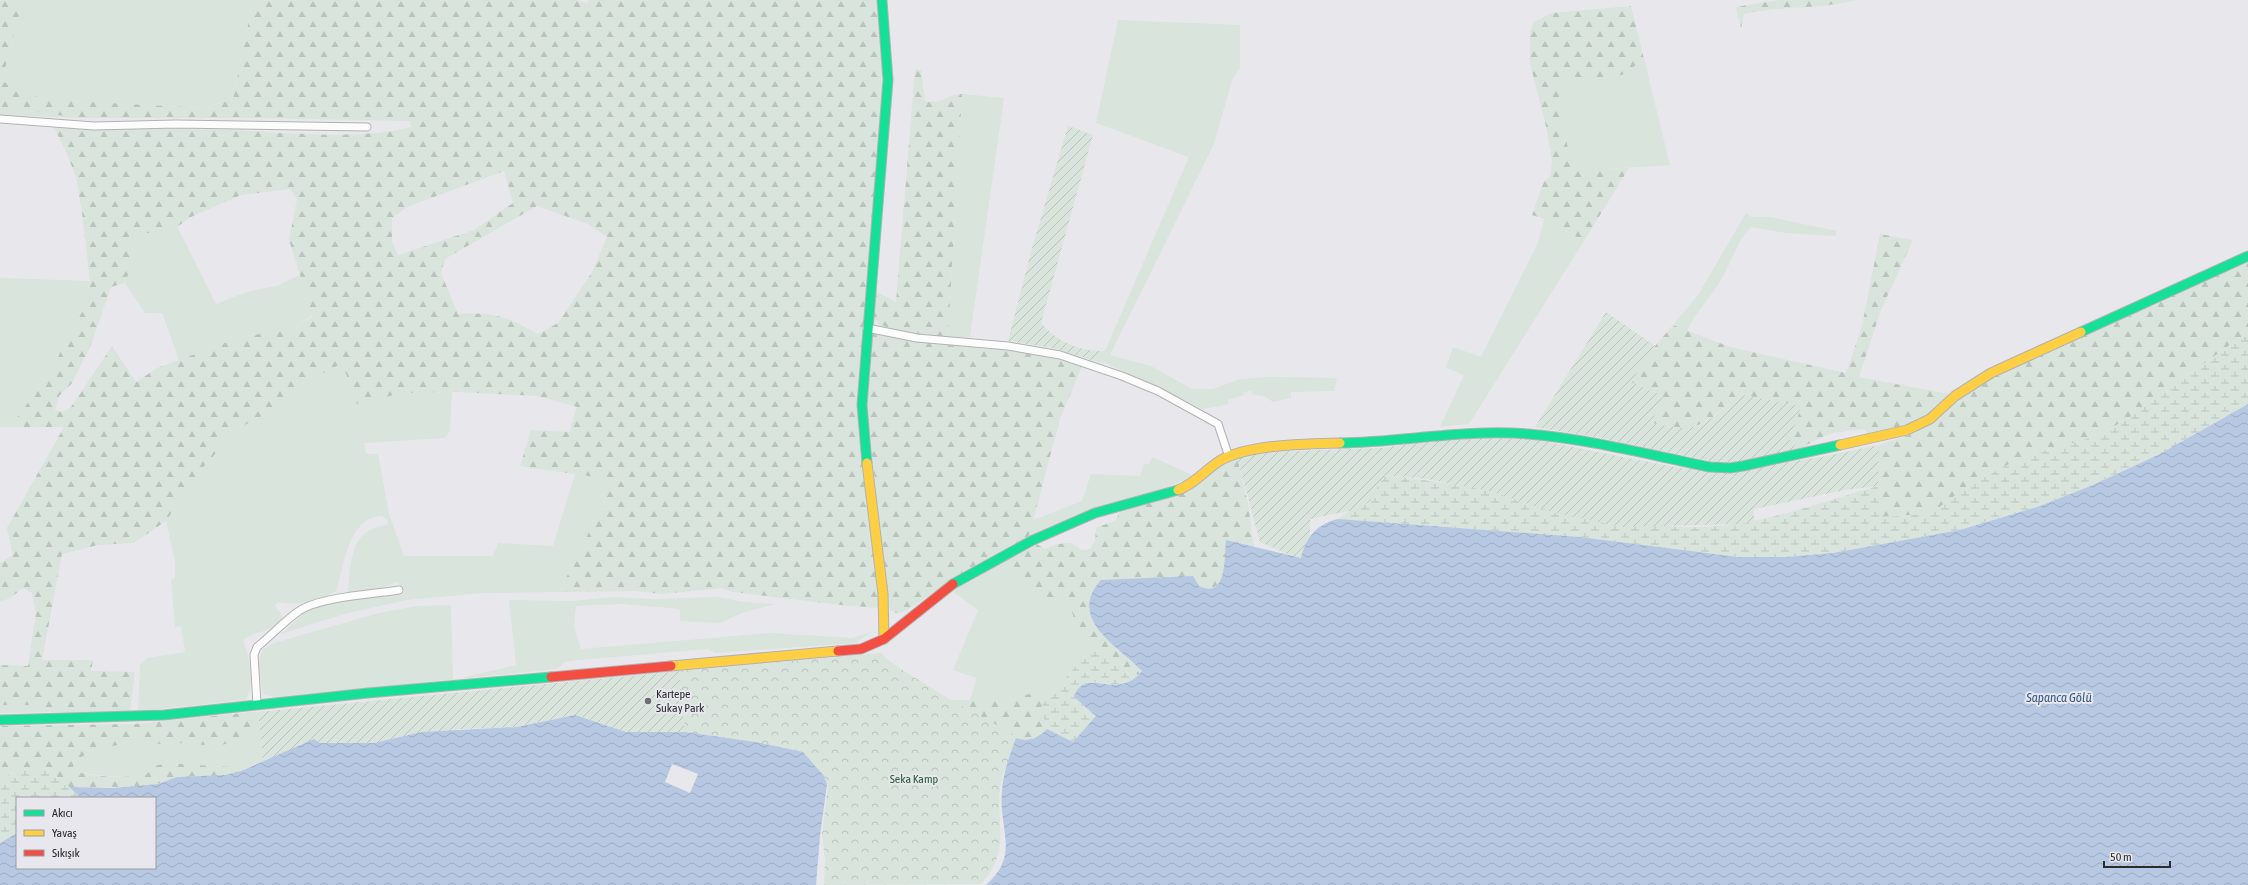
<svg xmlns="http://www.w3.org/2000/svg" width="2248" height="885" viewBox="0 0 2248 885" font-family="'Asap Condensed',sans-serif">
  <defs>
    <pattern id="forest-firs" width="22" height="20" patternUnits="userSpaceOnUse"><rect width="22" height="20" fill="#d8e4dc"/><path d="M5 1l3.5 6h-7zM16 11l3.5 6h-7z" fill="#bac4bd"/></pattern>
    <pattern id="wetland-marsh" width="20" height="14" patternUnits="userSpaceOnUse"><rect width="20" height="14" fill="#d8e4dc"/><path d="M1 5h8M5 5V1M11 12h8M15 12V8" fill="none" stroke="#bac4bd"/></pattern>
    <pattern id="park-crowns" width="20" height="18" patternUnits="userSpaceOnUse"><rect width="20" height="18" fill="#d8e4dc"/><path d="M2 6a3 3 0 1 1 6 0M12 15a3 3 0 1 1 6 0" fill="none" stroke="#bac4bd"/></pattern>
    <pattern id="garden-furrows" width="10" height="10" patternUnits="userSpaceOnUse"><rect width="10" height="10" fill="#d8e4dc"/><path d="M-1 1l2-2M0 10L10 0M9 11l2-2" fill="none" stroke="#bac4bd"/></pattern>
    <pattern id="water-waves" width="16" height="10" patternUnits="userSpaceOnUse"><rect width="16" height="10" fill="#b6c8e2"/><path d="M0 5q4-4 8 0t8 0" fill="none" stroke="#9dacc2"/></pattern>
  </defs>
  <rect width="100%" height="100%" fill="#e8e8ec"/>
  <g fill="#d8e4dc">
    <path d="M 23,0 L 253,0 L 233,99 L 205,108 L 51,100 L 20,93 L 2,80 Z"/>
    <path d="M 1118,20 L 1240,25 L 1240,68 L 1232,80 L 1214,144 L 1110,355 L 1151,366 L 1192,389 L 1213,389 L 1240,379 L 1269,377 L 1337,378 L 1334,391 L 1291,392 L 1291,398 L 1273,402 L 1264,396 L 1253,395 L 1251,390 L 1243,393 L 1244,395 L 1228,400 L 1229,404 L 1203,409 L 1106,363 L 1098,362 L 1105,351 L 1189,157 L 1096,123 Z"/>
    <path d="M 1644,59 L 1670,165 L 1591,170 L 1571,167 L 1556,77 L 1575,82 L 1622,75 Z"/>
    <path d="M 962,94 L 1004,98 L 970,337 L 948,337 Z"/>
    <path d="M 0,107 L 80,118 L 0,115 Z"/>
    <path d="M 1746,213 L 1751,217 L 1770,217 L 1837,231 L 1835,236 L 1786,233 L 1751,227 C 1736,242 1731,265 1719,283 C 1709,300 1695,312 1687,331 L 1673,325 L 1698,295 Z"/>
    <path d="M 1544,219 L 1584,241 L 1469,424 L 1440,427 L 1464,375 L 1446,368 L 1453,347 L 1481,357 L 1538,243 Z"/>
    <path d="M 177,226 L 216,304 L 247,292 L 279,285 L 300,275 L 313,315 L 291,330 L 244,336 L 179,360 L 162,313 L 145,313 L 125,283 L 134,258 L 130,233 L 168,233 Z"/>
    <path d="M 0,278 L 90,281 L 82,312 L 47,377 L 10,427 L 0,427 Z"/>
    <path d="M 342,363 L 357,404 L 402,393 L 452,392 L 450,430 L 445,438 L 364,443 L 366,454 L 378,454 L 389,514 L 404,556 L 493,556 L 498,543 L 553,546 L 575,474 L 615,480 L 559,592 L 483,593 L 407,600 L 344,614 L 281,634 C 288,628 294,621 302,615 C 327,598 373,598 403,595 L 404,589 L 397,582 L 377,590 L 348,593 C 349,577 350,546 364,534 C 369,529 380,526 387,525 L 388,521 L 382,516 C 349,516 344,565 337,590 C 320,602 299,606 278,602 L 275,606 L 280,612 L 283,619 C 268,634 260,629 243,640 C 249,658 256,682 246,700 L 138,711 L 140,665 L 147,658 L 185,652 L 181,626 L 175,627 L 171,580 L 175,578 L 175,562 L 166,520 L 198,473 L 217,452 L 221,438 L 282,405 L 301,385 Z"/>
    <path d="M 1152,457 L 1195,476 L 1157,491 L 1101,506 L 1029,536 L 1033,520 L 1082,501 L 1091,474 L 1140,476 L 1144,464 L 1149,464 Z"/>
    <path d="M 1007,558 L 1066,599 L 1074,612 L 1081,635 L 1091,649 L 1041,706 L 1029,694 L 1010,699 L 970,700 L 977,678 L 953,670 L 978,610 L 953,592 L 963,583 Z"/>
    <path d="M 613,597 L 650,599 L 718,597 L 743,602 L 775,604 L 742,613 L 720,623 L 680,621 L 680,609 L 622,604 L 576,606 L 574,627 L 581,649 L 771,633 L 852,638 L 872,632 L 856,643 L 715,653 L 708,649 L 578,660 L 565,662 L 557,669 L 277,697 L 264,695 C 261,683 255,661 263,650 C 265,648 270,645 274,643 L 379,613 L 417,606 L 451,605 L 453,680 L 516,665 L 509,600 L 572,601 Z"/>
    <path d="M 0,705 L 31,705 L 66,712 L 0,713 Z"/>
    <path d="M 252,712 L 258,712 L 263,761 L 246,768 L 167,763 L 154,766 L 146,775 C 121,778 97,776 72,771 L 75,761 L 90,752 L 137,740 L 153,744 L 183,743 L 252,731 Z"/>
  </g>
  <g fill="url(#forest-firs)" fill-rule="evenodd">
    <path d="M 0,0 L 23,0 L 2,80 L 20,93 L 51,100 L 205,108 L 233,99 L 253,0 L 577,0 L 586,4 L 589,0 L 877,0 L 883,83 L 858,391 L 860,442 L 880,608 L 840,605 L 733,592 L 722,588 L 662,594 L 635,591 L 559,592 L 615,480 L 520,466 L 531,430 L 569,432 L 577,407 L 537,396 L 458,392 L 402,393 L 357,404 L 342,363 L 301,385 L 282,405 L 221,438 L 217,452 L 198,473 L 166,521 L 134,543 L 98,545 L 62,554 L 42,660 L 93,660 L 91,671 L 135,672 L 130,711 L 66,712 L 31,705 L 0,705 L 0,665 L 28,666 L 36,613 L 32,593 L 23,588 L 10,598 L 0,602 L 0,563 L 13,555 L 7,528 L 64,427 L 10,427 L 47,377 L 82,312 L 90,281 L 82,213 L 76,177 L 67,154 L 53,125 C 111,131 169,128 227,130 C 284,132 357,141 411,127 L 410,121 L 255,118 L 80,118 L 0,107 ZM 504,171 L 513,203 L 474,230 L 398,255 L 392,241 L 392,218 L 407,207 ZM 290,189 L 297,199 L 289,240 L 313,316 L 291,330 L 244,336 L 157,368 L 136,382 L 112,346 L 71,407 L 62,412 L 55,410 L 59,396 L 72,383 L 91,345 L 111,287 L 125,283 L 134,258 L 130,233 L 168,233 L 191,217 L 241,195 ZM 537,206 L 588,224 L 607,237 L 592,272 L 558,323 L 538,334 C 507,317 495,312 458,314 L 441,273 L 445,259 Z"/>
    <path d="M 1779,0 L 1856,0 C 1819,10 1781,5 1744,14 L 1741,29 L 1736,7 Z"/>
    <path d="M 1631,6 L 1644,59 L 1622,75 L 1575,82 L 1556,78 L 1571,167 L 1591,170 L 1629,168 L 1584,241 L 1544,219 L 1532,215 L 1544,181 L 1550,178 L 1552,160 L 1545,121 L 1530,64 L 1530,31 L 1534,22 L 1552,13 Z"/>
    <path d="M 915,69 L 921,70 L 925,101 C 943,106 947,93 962,94 L 948,337 C 936,336 882,331 876,321 C 870,313 874,300 875,291 L 896,302 Z"/>
    <path d="M 1880,234 L 1913,240 L 1881,310 L 1859,377 L 1949,394 C 1919,426 1910,427 1867,433 L 1864,429 C 1839,431 1824,434 1802,448 L 1789,443 L 1801,406 L 1738,394 C 1724,408 1709,424 1688,428 C 1677,429 1662,425 1651,423 L 1631,382 L 1655,346 L 1673,325 L 1730,347 L 1846,373 L 1862,326 Z"/>
    <path d="M 2248,261 L 2248,332 L 2130,417 L 2105,432 L 2077,442 L 2040,452 L 2005,466 L 1969,485 L 1937,509 L 1914,515 L 1881,517 L 1878,486 L 1879,445 L 1915,433 L 1933,421 L 1957,399 L 1996,374 L 2136,313 Z"/>
    <path d="M 872,334 L 937,344 L 1033,353 L 1082,366 L 1060,419 L 1029,536 L 957,576 L 906,611 L 896,613 L 890,610 L 889,605 L 866,402 L 869,342 Z"/>
    <path d="M 1237,457 L 1248,504 L 1254,547 L 1226,540 C 1225,554 1229,591 1206,588 C 1199,588 1195,582 1193,576 L 1097,585 C 1073,622 1118,648 1142,671 L 1138,675 C 1118,665 1094,657 1082,637 C 1076,626 1073,612 1066,599 L 1039,601 L 1007,558 L 1035,543 L 1045,549 L 1057,544 L 1071,543 L 1081,550 L 1090,549 L 1095,541 L 1096,528 L 1116,520 L 1120,512 L 1172,497 L 1222,464 Z"/>
    <path d="M 1029,694 L 1041,698 L 1047,729 C 1040,737 1032,741 1021,739 L 951,700 L 1010,699 Z"/>
    <path d="M 252,712 L 252,731 L 232,743 L 214,746 L 183,743 L 153,744 L 137,740 L 90,752 L 75,761 L 72,770 C 95,778 122,778 146,775 L 154,766 L 167,763 L 246,768 C 227,779 201,775 179,777 C 171,778 164,783 156,784 C 127,788 98,788 69,787 L 47,768 L 19,770 L 0,779 L 0,726 L 135,724 Z"/>
  </g>
  <g fill="url(#wetland-marsh)">
    <path d="M 2248,332 L 2248,404 L 2160,454 L 2093,485 L 2040,506 L 1960,530 L 1833,553 L 1786,557 L 1738,557 L 1580,537 L 1338,519 L 1357,505 L 1381,474 C 1434,482 1487,488 1539,500 C 1593,511 1647,530 1702,527 C 1762,525 1821,502 1878,486 L 1881,517 L 1914,515 L 1937,509 L 1969,485 L 2005,466 L 2040,452 L 2077,442 L 2105,432 L 2130,417 Z"/>
    <path d="M 1091,649 L 1108,660 L 1138,675 C 1122,689 1110,684 1091,682 L 1074,697 L 1096,716 L 1073,742 L 1047,729 L 1041,706 Z"/>
    <path d="M 47,768 L 81,798 L 17,798 L 17,833 L 0,843 L 0,779 L 19,770 Z"/>
  </g>
  <path fill="url(#park-crowns)" d="M 881,653 L 893,664 L 951,700 L 1022,739 C 1016,751 1005,765 1002,778 C 992,819 1015,846 981,884 L 824,885 L 825,861 L 822,834 L 828,786 L 824,776 L 802,752 L 756,742 L 685,732 L 679,671 Z"/>
  <g fill="url(#garden-furrows)">
    <path d="M 1068,126 L 1093,135 L 1041,323 C 1059,343 1078,351 1105,351 L 1098,362 L 1053,348 L 1008,341 L 1032,248 Z"/>
    <path d="M 1606,312 L 1655,346 L 1631,382 L 1663,396 L 1651,423 C 1662,425 1675,428 1686,428 C 1707,427 1725,408 1738,394 L 1801,406 L 1789,443 L 1802,448 L 1731,463 L 1718,463 L 1595,437 L 1535,427 Z"/>
    <path d="M 1491,437 L 1538,440 L 1674,467 L 1720,472 L 1821,457 L 1879,445 L 1878,486 L 1845,490 L 1754,509 L 1754,522 L 1741,524 L 1623,527 L 1555,513 L 1490,491 L 1426,479 L 1385,475 L 1369,502 L 1353,510 L 1310,519 L 1310,552 L 1303,558 L 1292,556 L 1260,542 L 1237,457 L 1264,452 L 1382,448 L 1444,439 Z"/>
    <path d="M 679,671 L 685,732 L 626,732 L 574,715 L 517,727 L 461,729 L 374,743 L 301,743 L 288,752 L 263,761 L 258,712 Z"/>
  </g>
  <g fill="url(#water-waves)">
    <path d="M 2248,404 L 2248,885 L 986,885 C 1021,855 998,828 1002,791 C 1003,772 1010,755 1016,738 C 1028,742 1038,739 1047,729 L 1073,742 L 1096,716 L 1074,697 C 1085,664 1116,703 1142,671 C 1118,646 1066,619 1101,580 L 1193,576 L 1199,586 C 1228,600 1224,556 1226,540 L 1301,558 C 1306,538 1316,524 1338,519 L 1580,537 L 1738,557 L 1786,557 L 1833,553 L 1960,530 L 2040,506 L 2093,485 L 2160,454 Z"/>
    <path d="M 575,715 L 626,732 L 685,732 L 756,742 L 803,752 L 824,776 L 827,784 L 820,836 L 816,885 L 0,885 L 0,843 L 17,833 L 17,868 L 155,868 L 155,798 L 81,798 L 69,787 L 113,788 L 158,784 L 177,777 L 225,775 L 241,771 L 314,739 L 320,743 L 374,743 L 422,732 L 517,727 Z"/>
  </g>
  <path fill="#e8e8ec" d="M 672,764 L 698,774 L 690,793 L 665,782 Z"/>
  <g fill="none" stroke-linecap="round" stroke-linejoin="round">
    <g stroke="#b2b2b4" stroke-width="9">
      <g id="street">
        <path d="M 0,119 L 94,126 L 176,124 L 367,127"/>
        <path d="M 867,328 L 917,338 L 1008,346 L 1060,355 L 1122,376 L 1158,391 L 1218,424 L 1229,457"/>
        <path d="M 257,704 L 254,655 L 257,647 C 271,636 284,621 299,611 C 319,597 374,594 399,590"/>
      </g>
    </g>
    <g stroke="#b2b2b4" stroke-width="11">
      <g id="fast">
        <path d="M 2081,332 L 2248,256"/>
        <path d="M 1340,443 C 1403,442 1465,429 1528,434 C 1589,439 1650,455 1710,467 L 1730,468 L 1743,466 L 1840,445"/>
        <path d="M 867,463 L 862,405 L 888,80 L 882,0"/>
        <path d="M 953,584 L 1031,541 L 1095,513 L 1178,490"/>
        <path d="M 0,720 L 164,715 L 368,693 L 551,677"/>
      </g>
    </g>
    <g stroke="#b2b2b4" stroke-width="11">
      <g id="slow">
        <path d="M 1840,445 L 1907,430 L 1930,419 L 1955,396 L 1991,373 L 2081,332"/>
        <path d="M 867,463 L 883,594 L 884,639"/>
        <path d="M 1178,490 C 1195,484 1206,469 1221,460 C 1250,444 1307,444 1340,443"/>
        <path d="M 671,666 L 838,651"/>
      </g>
    </g>
    <g stroke="#b2b2b4" stroke-width="11">
      <g id="jam">
        <path d="M 838,651 L 861,649 L 884,639 L 953,584"/>
        <path d="M 551,677 L 671,666"/>
      </g>
    </g>
    <use href="#street" stroke="#fcfcfc" stroke-width="7"/>
    <use href="#fast" stroke="#16e098" stroke-width="9"/>
    <use href="#slow" stroke="#ffcf43" stroke-width="9"/>
    <use href="#jam" stroke="#f24e42" stroke-width="9"/>
  </g>
  <circle fill="#6e6e70" stroke="#e7e7ed" stroke-width="1.5" cx="648" cy="701" r="4"/>
  <g text-anchor="middle" dominant-baseline="central" stroke-width="4" stroke-linejoin="round" paint-order="stroke">
    <g font-size="12" fill="#2c2c2e" stroke="#e7e7ed" text-anchor="start">
      <text x="656" y="694">Kartepe<tspan x="656" dy="14">Sukay Park</tspan></text>
    </g>
    <g font-size="12" fill="#285e35" stroke="#e7e7ed">
      <text x="914" y="779">Seka Kamp</text>
    </g>
    <g font-size="13" font-style="italic" fill="#365887" stroke="#e7e7ed">
      <text x="2059" y="697">Sapanca Gölü</text>
    </g>
  </g>
  <rect x="16" y="797" width="140" height="72" fill="#e7e7ed" stroke="#9c9ca1"/>
  <rect x="24" y="810" width="20" height="6" fill="#16e098" stroke="#9c9ca1"/>
  <text x="52" y="817" font-size="12" fill="#2c2c2e">Akıcı</text>
  <rect x="24" y="830" width="20" height="6" fill="#ffcf43" stroke="#9c9ca1"/>
  <text x="52" y="837" font-size="12" fill="#2c2c2e">Yavaş</text>
  <rect x="24" y="850" width="20" height="6" fill="#f24e42" stroke="#9c9ca1"/>
  <text x="52" y="857" font-size="12" fill="#2c2c2e">Sıkışık</text>
  <path d="M2104 861v6h66v-6" fill="none" stroke="#2c2c2e" stroke-width="2"/>
  <text x="2110" y="861" font-size="12" fill="#2c2c2e" stroke="#e7e7ed" stroke-width="3" paint-order="stroke">50 m</text>
</svg>
